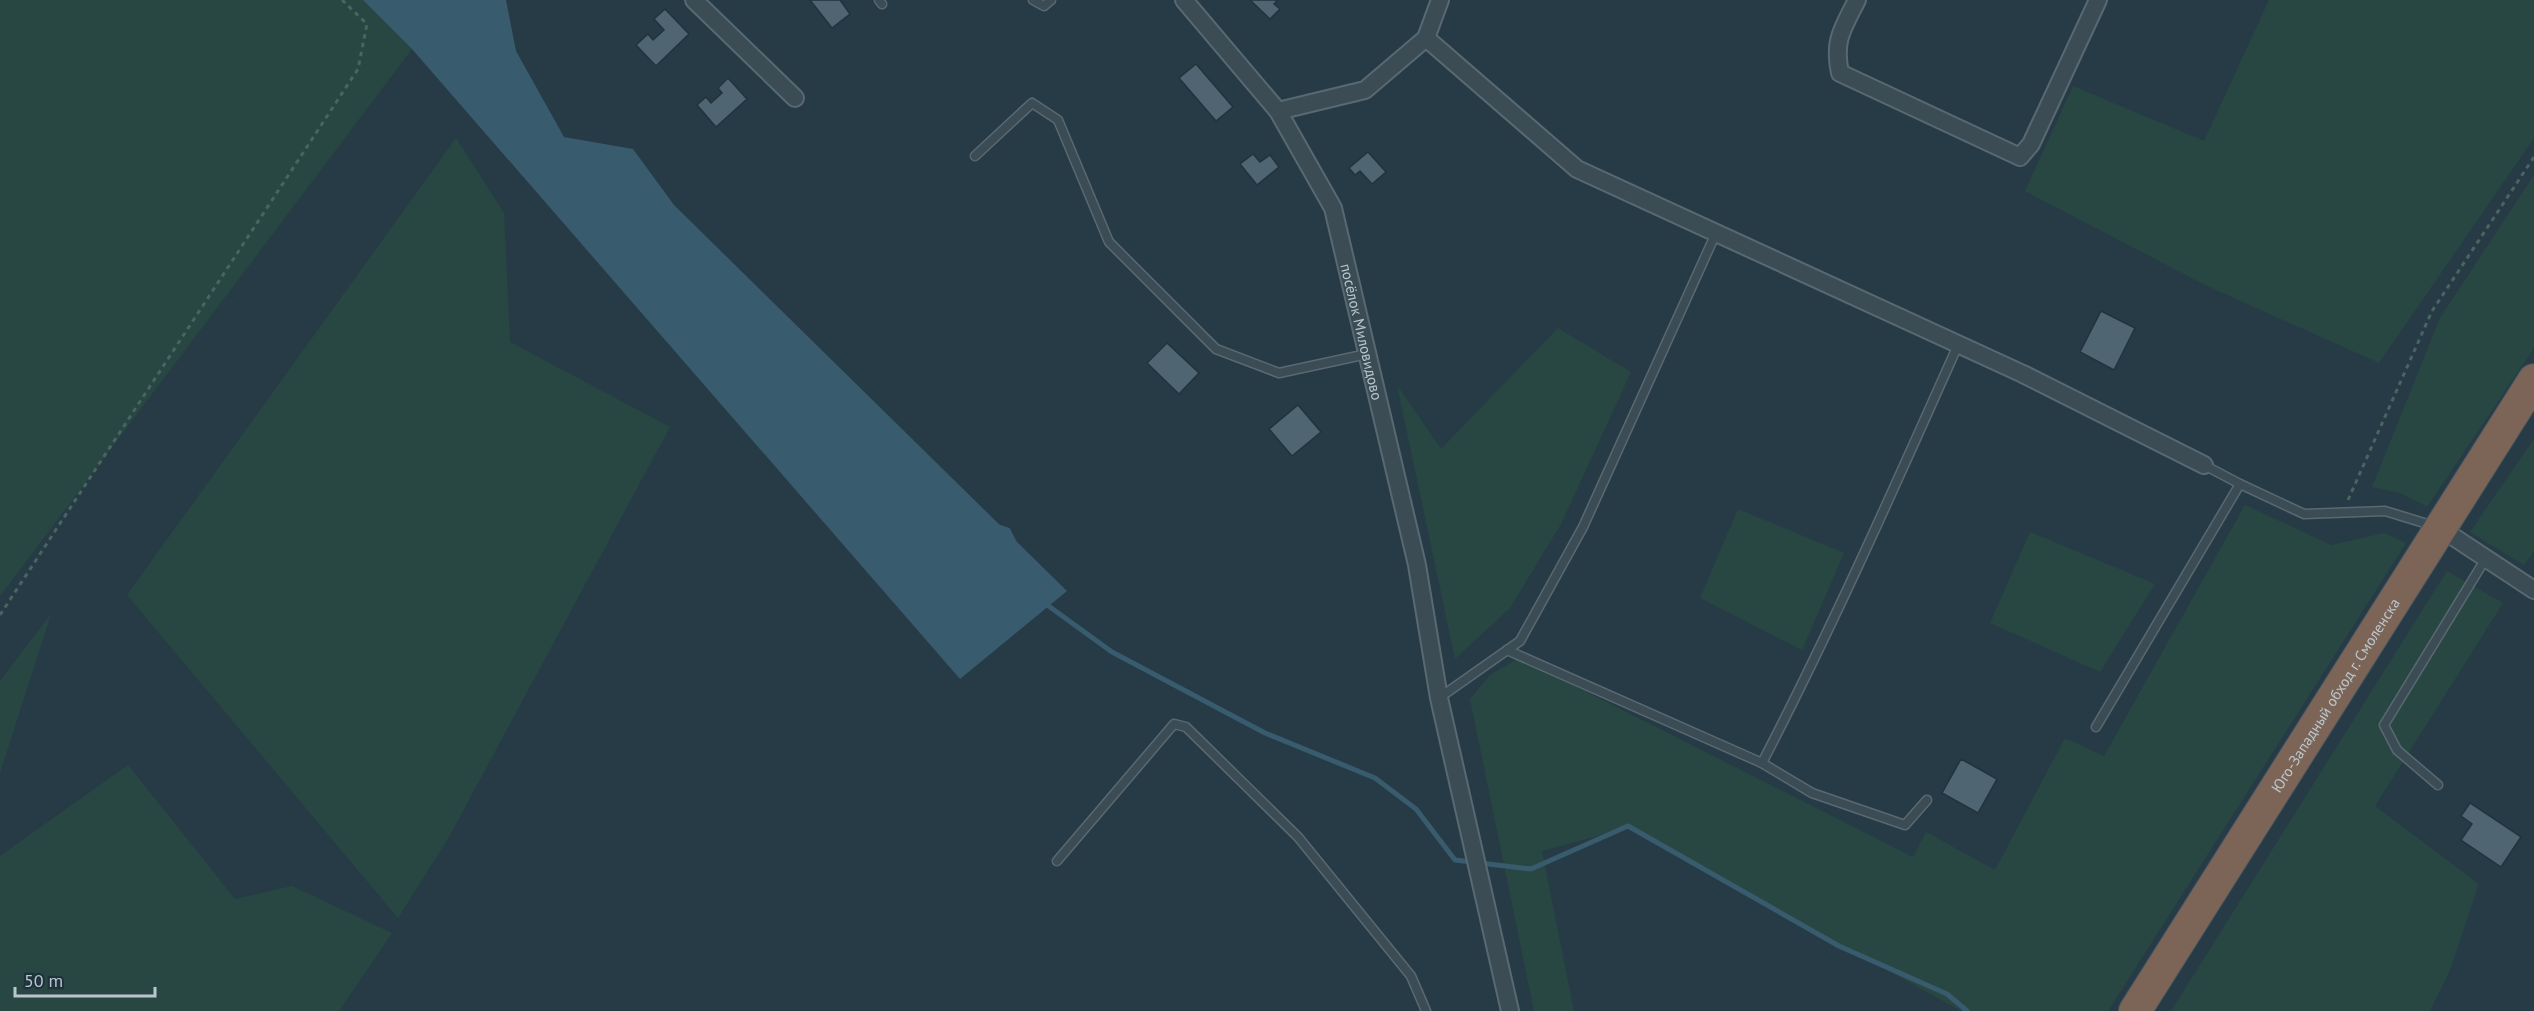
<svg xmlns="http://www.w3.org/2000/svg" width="2534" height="1011" viewBox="0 0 2534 1011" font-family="'PT Sans',sans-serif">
  <rect width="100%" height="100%" fill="#263b46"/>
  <g fill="#284743">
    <path d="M 0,0 L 363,0 L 412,49 L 0,596 Z"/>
    <path d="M 2269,0 L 2534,0 L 2534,138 L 2379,363 L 2203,284 L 2025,191 L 2073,86 L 2204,141 Z"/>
    <path d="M 456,138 L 504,213 L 510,342 L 670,427 L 449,837 L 398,918 L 127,595 Z"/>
    <path d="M 2534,175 L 2534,348 L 2427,507 L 2400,493 L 2372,487 L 2440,318 Z"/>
    <path d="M 1558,328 L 1631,372 L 1561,524 L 1510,608 L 1455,659 L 1397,385 L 1441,449 Z"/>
    <path d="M 2534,439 L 2534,551 L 2524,565 L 2470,532 Z"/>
    <path d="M 2245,505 L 2331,545 L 2384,533 L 2406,543 L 2108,1011 L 1961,1011 L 1630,827 L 1542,851 L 1574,1011 L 1534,1011 L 1470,699 L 1490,675 L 1519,658 L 1913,857 L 1926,832 L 1995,870 L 2065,738 L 2104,756 Z"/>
    <path d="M 1738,509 L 1844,553 L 1802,650 L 1700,598 Z"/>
    <path d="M 2030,532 L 2155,584 L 2100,672 L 1990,623 Z"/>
    <path d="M 2447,571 L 2503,603 L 2375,806 L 2479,884 L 2450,970 L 2430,1011 L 2171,1011 Z"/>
    <path d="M 51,614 L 0,773 L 0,681 Z"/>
    <path d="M 128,765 L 235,899 L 292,886 L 392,933 L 339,1011 L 0,1011 L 0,856 Z"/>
  </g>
  <path fill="#395b6e" d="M 363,0 L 506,0 L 516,51 L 564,137 L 633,149 L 674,205 L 1067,591 L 960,679 L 412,49 Z"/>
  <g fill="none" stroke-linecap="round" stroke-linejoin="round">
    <g stroke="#395b6e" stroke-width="5">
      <path d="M 996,526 L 1008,530 L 1014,542"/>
      <path d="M 1043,602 L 1112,652 L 1265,733 L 1375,778 L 1416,809 L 1455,860 L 1531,869 L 1628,826 L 1839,946 L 1947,994 L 1967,1011"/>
    </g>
  </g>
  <g fill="#4f6571" stroke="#21333d" stroke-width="1.5">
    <path d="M 810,0 L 840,0 L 850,14 L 832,28 Z"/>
    <path d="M 1250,0 L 1278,0 L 1274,4 L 1280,9 L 1270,19 Z"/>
    <path d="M 665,9 L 689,34 L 656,66 L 636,45 L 648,34 L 653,40 L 664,30 L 654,19 Z"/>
    <path d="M 1196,64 L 1233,107 L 1216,121 L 1179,78 Z"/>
    <path d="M 728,78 L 747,99 L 716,127 L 697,105 L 706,97 L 711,103 L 722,93 L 718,88 Z"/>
    <path d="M 1368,152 L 1386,172 L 1372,184 L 1360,171 L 1355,175 L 1349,168 Z"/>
    <path d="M 1253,154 L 1260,162 L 1270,155 L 1279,167 L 1257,185 L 1240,164 Z"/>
    <path d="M 2101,311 L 2135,328 L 2114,370 L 2080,352 Z"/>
    <path d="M 1167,343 L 1199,373 L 1179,394 L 1147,363 Z"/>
    <path d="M 1298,405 L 1321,432 L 1292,456 L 1269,429 Z"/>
    <path d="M 1961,759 L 1997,779 L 1978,813 L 1942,793 Z"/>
    <path d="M 2470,803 L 2521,837 L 2501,867 L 2461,840 L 2472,824 L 2461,816 Z"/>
  </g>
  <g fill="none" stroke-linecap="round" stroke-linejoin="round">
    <g stroke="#596972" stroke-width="11">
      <g id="lane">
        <path d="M 879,0 L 882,4"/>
        <path d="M 1033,0 L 1044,6 L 1051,0"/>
        <path d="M 975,156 L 1032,103 L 1058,120 L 1109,242 L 1216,349 L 1279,373 L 1367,354"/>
        <path d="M 2240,484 L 2304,514 L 2385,511 L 2434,526"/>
        <path d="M 1507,650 L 1762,763 C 1833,626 1895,486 1958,345"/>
        <path d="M 1439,698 L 1520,641 L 1583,527 L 1716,233"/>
        <path d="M 2096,727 L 2240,484 L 2204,465"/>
        <path d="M 1762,763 L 1812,793 L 1905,825 L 1927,800"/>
        <path d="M 2438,785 L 2397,750 L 2384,725 L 2486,558"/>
        <path d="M 1057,861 L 1174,724 L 1186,727 L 1298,837 L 1411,976 L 1426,1011"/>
      </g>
    </g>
    <g stroke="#596972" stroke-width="20">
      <g id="street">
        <path d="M 694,0 L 795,98"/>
        <path id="s1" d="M 1184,0 L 1278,111 L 1333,208 L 1417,565 L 1439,698 L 1510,1011"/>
        <path d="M 1857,0 C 1843,28 1833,40 1840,73 L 2020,157 L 2031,144 L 2098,0"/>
        <path d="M 1426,38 L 1577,169 L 2023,374 L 2204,465"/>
        <path d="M 1278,111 L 1365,90 L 1426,38 L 1440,0"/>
        <path d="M 2440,528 L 2534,590"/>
      </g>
    </g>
    <g stroke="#455660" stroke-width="34">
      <g id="highway">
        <path id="s2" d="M 2135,1011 L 2534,380"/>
      </g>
    </g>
    <g stroke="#496461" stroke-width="3" stroke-dasharray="4.5 4.5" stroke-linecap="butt">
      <path d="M 2348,500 L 2432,311 L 2534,157"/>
      <path d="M 0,615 L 358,69 L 367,24 L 342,0"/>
    </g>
    <use href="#lane" stroke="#3b4c55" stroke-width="8"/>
    <use href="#street" stroke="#3b4c55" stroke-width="16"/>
    <use href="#highway" stroke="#7c6557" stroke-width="32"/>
  </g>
  <g text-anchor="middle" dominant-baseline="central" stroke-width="5" stroke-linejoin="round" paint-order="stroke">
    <g font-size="15" fill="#b9c6ce" stroke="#1f313b">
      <text stroke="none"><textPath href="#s1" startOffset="384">посёлок Миловидово</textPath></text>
      <text stroke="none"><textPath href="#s2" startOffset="374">Юго-Западный обход г. Смоленска</textPath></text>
    </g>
  </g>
  <path d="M15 987v9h140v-9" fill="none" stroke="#b9c6ce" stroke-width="3"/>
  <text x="24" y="987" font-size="18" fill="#b9c6ce" stroke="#1f313b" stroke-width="4.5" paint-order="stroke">50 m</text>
</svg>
